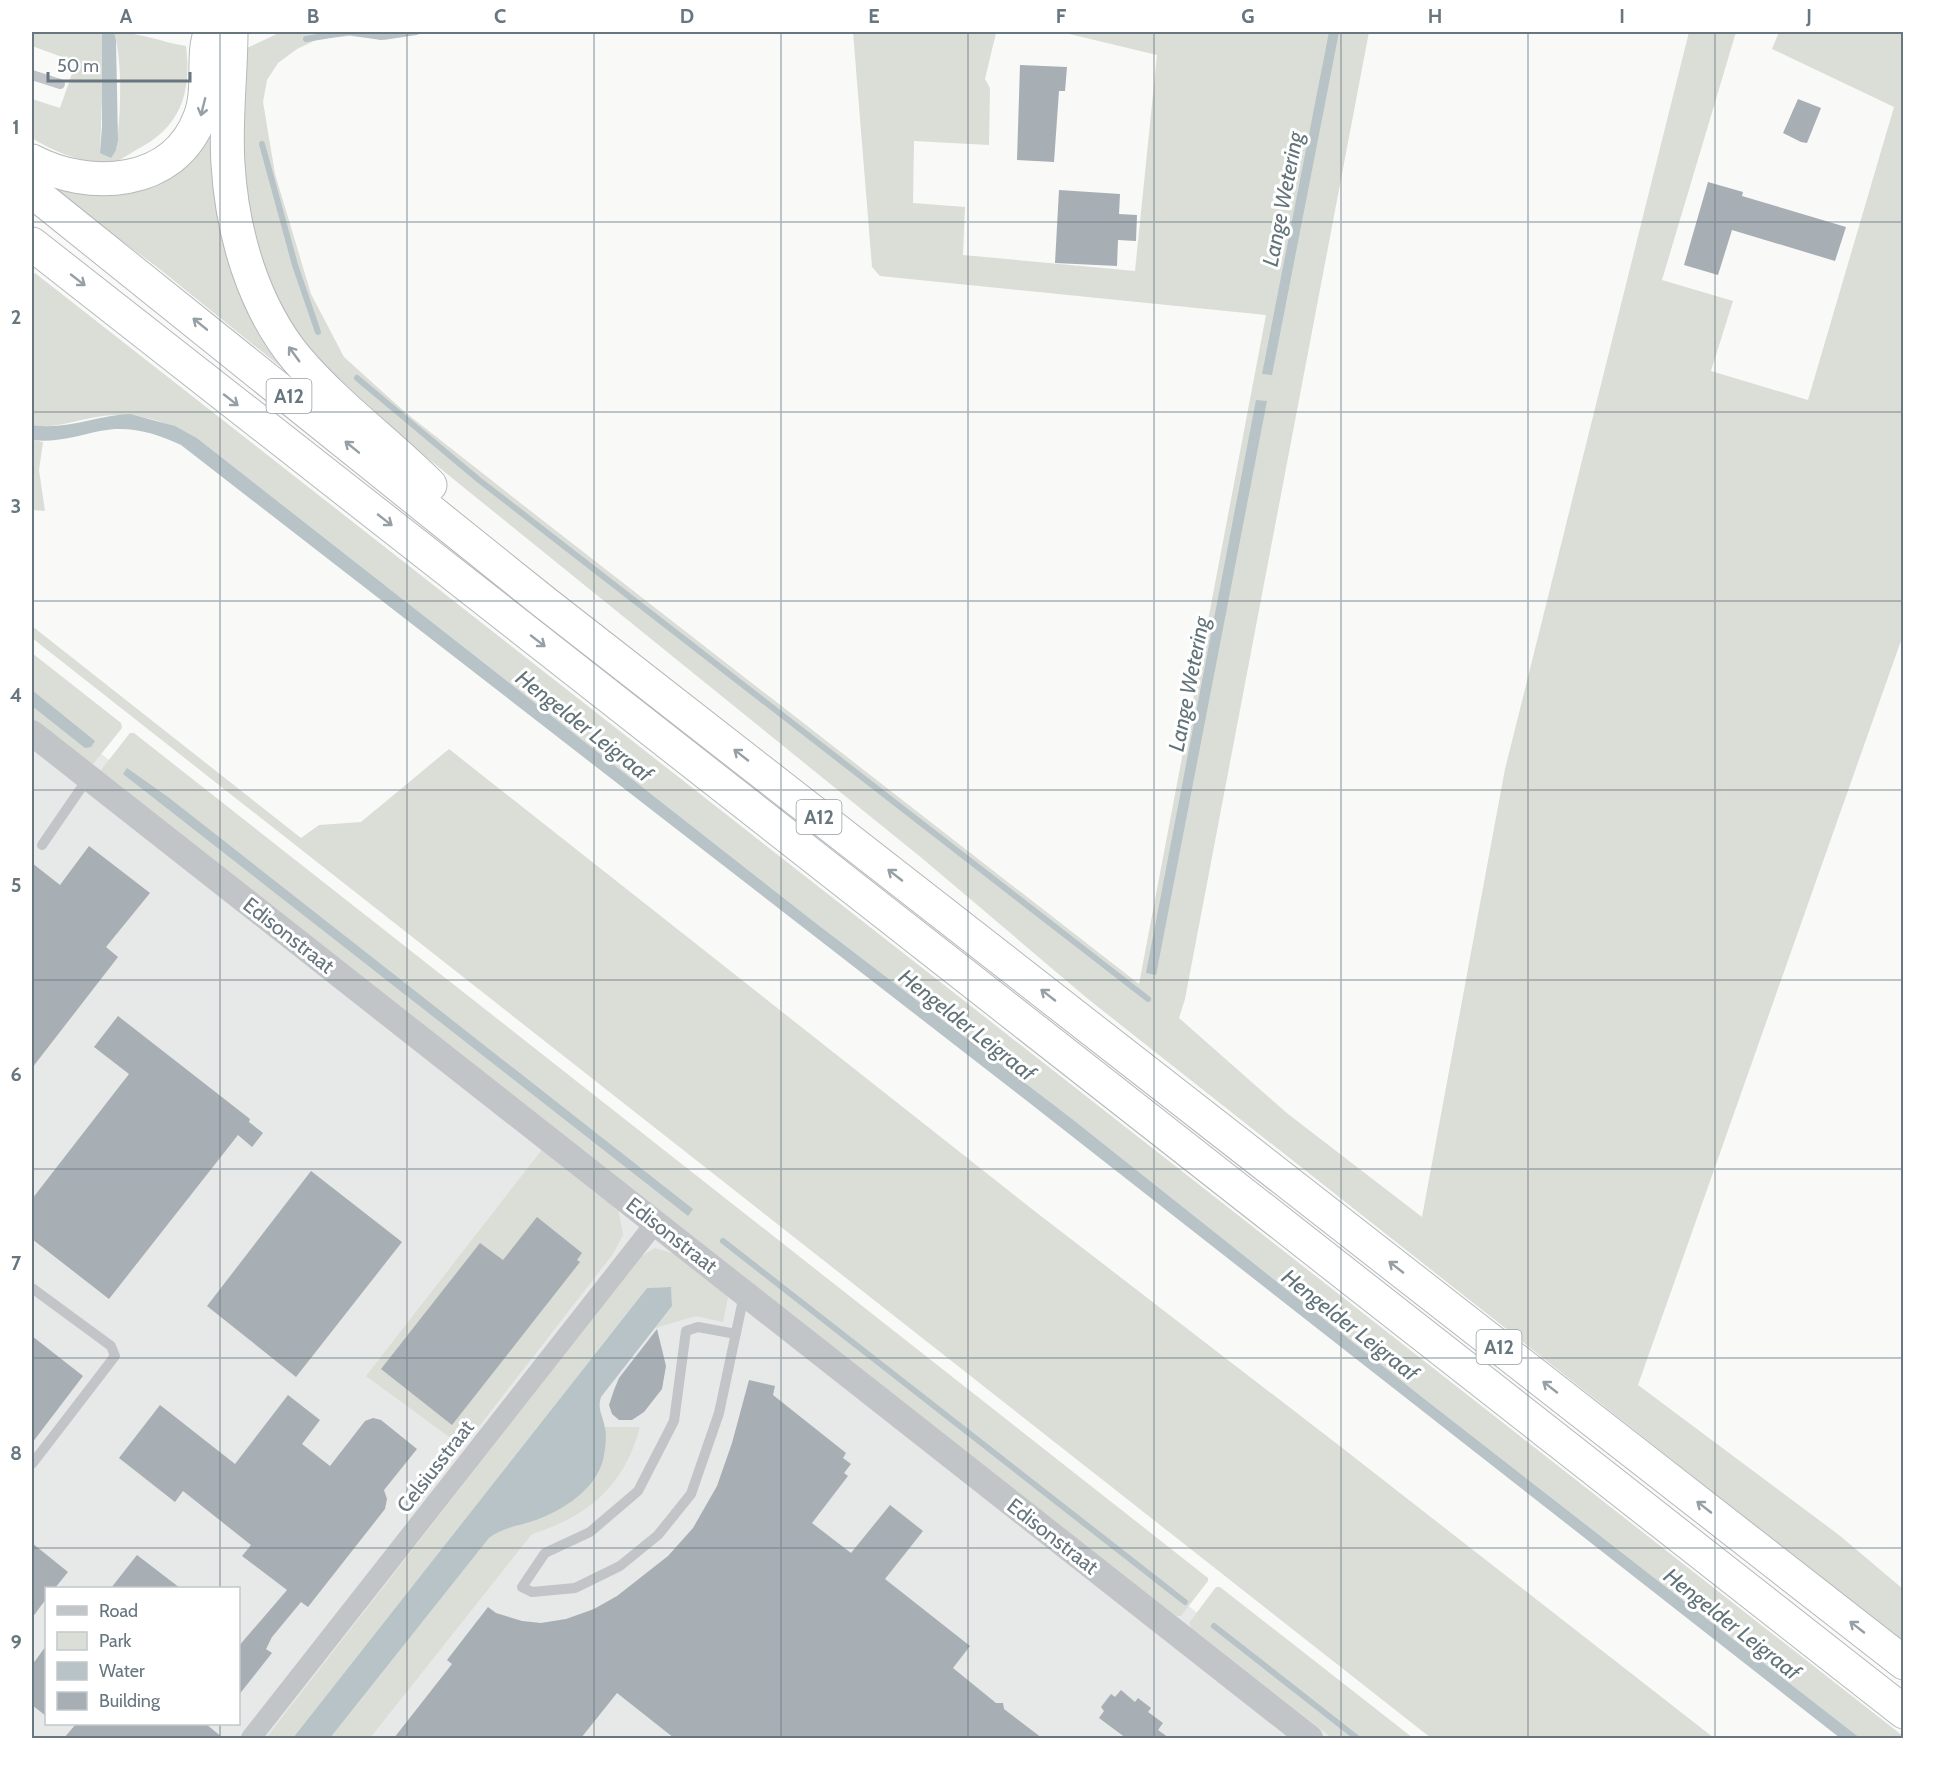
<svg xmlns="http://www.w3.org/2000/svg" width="1935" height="1770" viewBox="0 0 1935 1770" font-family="Cabin,sans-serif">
  <rect width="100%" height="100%" fill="#f9f9f8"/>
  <path fill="#e7e8e8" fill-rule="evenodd" d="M 32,698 L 124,772 L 1357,1738 L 35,1738 L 32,1736 ZM 46,1588 L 238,1588 L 238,1724 L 46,1724 Z"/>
  <g fill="#daded7">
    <path d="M 32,32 L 102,32 L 103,73 L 100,153 L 116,150 C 121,116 123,64 114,32 C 139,32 161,42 186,46 C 192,94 180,128 136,150 C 129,154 119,162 111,162 C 84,164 54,152 32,138 L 32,99 L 60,108 L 75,65 L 73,61 L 32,46 Z"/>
    <path d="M 281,32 L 433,32 L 385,40 L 350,36 L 318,39 L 297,49 L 278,63 L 267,80 L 263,102 L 275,174 L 311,294 L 344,357 L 406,413 L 523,505 L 1139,984 L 1266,315 L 880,276 L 872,267 L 853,32 L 1007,32 L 996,33 L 985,79 L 990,88 L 989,145 L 914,141 L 913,203 L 965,207 L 963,255 L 1135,271 L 1157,55 L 1061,32 L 1369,32 L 1185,999 L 1179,1018 L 1288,1114 L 1422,1217 L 1505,769 L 1689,32 L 1736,32 L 1662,280 L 1733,301 L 1711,371 L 1808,400 L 1894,107 L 1772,49 L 1779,32 L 1903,32 L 1903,635 L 1638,1385 L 1839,1535 L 1903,1589 L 1903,1642 L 1088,999 L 923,859 L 352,397 C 335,379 318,362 303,343 C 269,299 242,208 240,153 C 239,119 245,83 247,48 Z"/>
    <path d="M 211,112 L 220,160 L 313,393 L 157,267 L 35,177 L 121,187 Z"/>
    <path d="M 35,273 L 1903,1736 L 1903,1738 L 1860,1738 L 1422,1397 L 1071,1118 L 817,924 L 197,438 C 163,419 129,410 91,418 C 70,422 52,429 32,425 L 32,277 Z"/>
    <path d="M 32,440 L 43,442 L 39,470 L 45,511 L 32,510 Z"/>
    <path d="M 32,626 L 301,838 L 319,825 L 361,822 L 449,749 L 1037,1213 L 1341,1447 L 1714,1738 L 1431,1738 L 32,638 Z"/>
    <path d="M 32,653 L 121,723 L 122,728 L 93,764 L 89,765 L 32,720 Z"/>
    <path d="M 130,733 L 134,733 L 1208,1578 L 1208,1581 L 1181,1616 L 1176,1616 L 101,774 L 101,770 Z"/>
    <path d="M 544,1147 L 617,1203 L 623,1235 L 613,1254 L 463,1447 L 366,1376 Z"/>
    <path d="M 655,1248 L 675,1254 L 728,1297 L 723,1322 L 696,1316 L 655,1328 L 672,1306 L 671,1287 L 647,1288 L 293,1738 L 266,1738 L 640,1257 Z"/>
    <path d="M 605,1427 L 640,1427 C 624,1486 589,1516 532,1534 L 370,1738 L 330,1738 L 489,1538 L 498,1531 L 537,1519 L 604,1448 Z"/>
    <path d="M 1216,1587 L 1220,1587 L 1413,1738 L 1332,1738 L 1191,1628 L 1189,1623 Z"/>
  </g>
  <g fill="#b8c3c7">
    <path d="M 102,32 L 114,32 L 116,40 L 118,140 L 116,150 L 111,158 L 100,153 L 102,126 Z"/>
    <path d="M 1329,32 L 1339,32 L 1272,375 L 1262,374 Z"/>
    <path d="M 1256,400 L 1267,401 L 1156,975 L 1146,973 Z"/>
    <path d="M 130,414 L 175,426 L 197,438 L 817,924 L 1071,1118 L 1422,1397 L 1860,1738 L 1840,1738 L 1027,1101 L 181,445 C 156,433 129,425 100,431 C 77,436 55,443 32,440 L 32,425 C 64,431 98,415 130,414 Z"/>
    <path d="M 32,690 L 95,741 L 91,747 L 85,748 L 32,706 Z"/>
    <path d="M 127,768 L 168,797 L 693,1209 L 688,1216 L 123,774 Z"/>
    <path d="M 671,1287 L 672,1306 L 601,1397 C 597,1410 603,1416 605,1428 C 607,1437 605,1451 603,1460 C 595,1490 563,1510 536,1520 C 519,1526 503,1527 489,1538 L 330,1738 L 293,1738 L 647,1288 Z"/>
  </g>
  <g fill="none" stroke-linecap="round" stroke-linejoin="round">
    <g stroke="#b8c3c7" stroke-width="6">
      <path d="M 306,39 L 349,32 L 381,37 L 416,32"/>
      <path d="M 262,144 L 295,265 L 318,332"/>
      <path d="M 357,378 L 479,480 L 1148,999"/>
      <path d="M 723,1241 L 1185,1602"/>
      <path d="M 1214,1626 L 1357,1738"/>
    </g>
  </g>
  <g fill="#a7aeb4">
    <path d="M 1020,65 L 1067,67 L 1065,91 L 1059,91 L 1054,162 L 1017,160 Z"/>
    <path d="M 1798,99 L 1821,108 L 1807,143 L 1801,142 L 1783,133 Z"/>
    <path d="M 1708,182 L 1743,192 L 1742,196 L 1846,227 L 1835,261 L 1732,230 L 1718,275 L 1684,265 Z"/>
    <path d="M 1059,190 L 1120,194 L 1119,214 L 1137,215 L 1136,241 L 1118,240 L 1117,266 L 1055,263 Z"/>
    <path d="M 89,846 L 150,893 L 106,947 L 118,957 L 32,1068 L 32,863 L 60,885 Z"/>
    <path d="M 118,1016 L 250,1119 L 249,1122 L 263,1133 L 252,1147 L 238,1135 L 109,1299 L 32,1239 L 32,1199 L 129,1074 L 94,1047 Z"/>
    <path d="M 311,1171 L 402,1242 L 296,1377 L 207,1306 Z"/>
    <path d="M 537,1217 L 582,1253 L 577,1260 L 580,1262 L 452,1425 L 381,1369 L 480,1243 L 503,1260 Z"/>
    <path d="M 657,1329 L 666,1366 L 662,1389 L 644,1412 L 632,1420 L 619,1420 L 612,1414 L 609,1405 L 614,1390 L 619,1378 Z"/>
    <path d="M 32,1336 L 83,1376 L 32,1443 Z"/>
    <path d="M 749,1380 L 775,1386 L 773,1395 L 846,1453 L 843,1458 L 851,1464 L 844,1473 L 848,1476 L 812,1523 L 851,1553 L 890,1505 L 923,1531 L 885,1579 L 970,1646 L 953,1668 L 996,1703 L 1003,1703 L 1004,1709 L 1042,1738 L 674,1738 L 617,1693 L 581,1738 L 394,1738 L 452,1664 L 447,1660 L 488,1607 L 496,1613 L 522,1621 L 541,1623 L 566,1619 L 594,1609 L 617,1596 L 668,1556 L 693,1528 L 717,1486 L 732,1443 Z"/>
    <path d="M 288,1395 L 320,1420 L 302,1444 L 330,1466 L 365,1421 L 373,1418 L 381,1420 L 417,1449 L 384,1490 L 387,1499 L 385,1509 L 308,1607 L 301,1602 L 272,1637 L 266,1649 L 272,1653 L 238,1696 L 238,1647 L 287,1590 L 242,1556 L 251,1545 L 183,1491 L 175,1502 L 119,1458 L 160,1405 L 235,1464 Z"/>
    <path d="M 32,1543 L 68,1572 L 55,1588 L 46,1588 L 46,1599 L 32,1618 Z"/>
    <path d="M 137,1555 L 180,1588 L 111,1588 Z"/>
    <path d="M 46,1646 L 46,1716 L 32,1705 L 32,1665 Z"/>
    <path d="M 1121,1690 L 1135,1702 L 1138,1698 L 1151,1708 L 1148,1712 L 1163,1723 L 1158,1730 L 1169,1738 L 1126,1738 L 1099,1718 L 1104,1711 L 1101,1707 L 1111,1694 L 1115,1697 Z"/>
    <path d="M 76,1724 L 206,1724 L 223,1738 L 64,1738 Z"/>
  </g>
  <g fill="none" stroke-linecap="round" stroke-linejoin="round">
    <g stroke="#b5b8bb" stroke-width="35">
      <g id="motorway">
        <path d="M 231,32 C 231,75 225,120 228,164 C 232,232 253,306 297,359 C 337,406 387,442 430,485"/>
        <path d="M 32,161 C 89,191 174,187 200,117 C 211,90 201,52 211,32"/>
        <path d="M 32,191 L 544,602 L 1904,1663"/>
        <path d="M 32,244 L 1904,1712"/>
      </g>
    </g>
    <g stroke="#c1c5c8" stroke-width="10">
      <path d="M 32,75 L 60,84"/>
      <path d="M 42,845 L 88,778"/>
      <path d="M 32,1288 L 111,1346 L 115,1356 L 32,1464"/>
      <path d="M 736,1334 L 698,1327 L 686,1331 L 674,1421 L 638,1491 L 590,1532 L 545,1553 L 522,1587 L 532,1592 L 575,1588 L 620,1566 L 658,1535 L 691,1494 L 719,1413 L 744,1295"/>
    </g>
    <path stroke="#c1c5c8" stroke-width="20" d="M 251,1738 L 656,1222"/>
    <path stroke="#c1c5c8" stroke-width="26" d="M 32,733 L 1310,1738"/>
    <use href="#motorway" stroke="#fff" stroke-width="33"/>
  </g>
  <defs><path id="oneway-shaft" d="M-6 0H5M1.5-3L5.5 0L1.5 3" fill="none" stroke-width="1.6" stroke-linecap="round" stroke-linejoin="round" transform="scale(1.5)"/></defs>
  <g stroke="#959fa5">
    <use href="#oneway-shaft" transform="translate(203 107) rotate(104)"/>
    <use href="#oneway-shaft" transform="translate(78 280) rotate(38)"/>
    <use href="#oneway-shaft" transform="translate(200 324) rotate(-141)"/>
    <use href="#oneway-shaft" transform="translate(294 354) rotate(-126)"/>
    <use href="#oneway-shaft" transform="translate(231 400) rotate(38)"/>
    <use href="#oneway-shaft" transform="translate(352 447) rotate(-141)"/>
    <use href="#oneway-shaft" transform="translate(385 520) rotate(38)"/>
    <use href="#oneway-shaft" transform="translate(538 641) rotate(38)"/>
    <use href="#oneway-shaft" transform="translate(741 755) rotate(-142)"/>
    <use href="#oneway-shaft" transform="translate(895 875) rotate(-142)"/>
    <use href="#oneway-shaft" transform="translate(1048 995) rotate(-142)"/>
    <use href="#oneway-shaft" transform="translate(1396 1267) rotate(-142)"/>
    <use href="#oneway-shaft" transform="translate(1550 1387) rotate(-142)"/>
    <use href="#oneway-shaft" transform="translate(1704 1507) rotate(-142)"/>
    <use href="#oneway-shaft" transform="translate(1857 1627) rotate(-142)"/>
  </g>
  <path fill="none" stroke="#67767f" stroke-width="1.5" stroke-opacity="0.55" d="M 220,32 L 220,1588M 407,32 L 407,1738M 594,32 L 594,1738M 781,32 L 781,1738M 968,32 L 968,1738M 1154,32 L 1154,1738M 1341,32 L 1341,1738M 1528,32 L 1528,1738M 1715,32 L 1715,1738M 32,222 L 1904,222M 32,412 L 1904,412M 32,601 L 1904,601M 32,790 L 1904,790M 32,980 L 1904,980M 32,1169 L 1904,1169M 32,1358 L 1904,1358M 32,1548 L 1904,1548M 220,1724 L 220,1738"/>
  <g text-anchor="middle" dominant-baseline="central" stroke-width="6" stroke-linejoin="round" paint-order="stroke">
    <g fill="#fff" stroke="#959fa5" stroke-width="1.5">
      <rect x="266.5" y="379" width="45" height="34" rx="4.5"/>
      <rect x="796.5" y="800" width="45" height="34" rx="4.5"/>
      <rect x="1476.5" y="1330" width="45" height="34" rx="4.5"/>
    </g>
    <g font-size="20" font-weight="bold" fill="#67767f">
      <text x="289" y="396">A12</text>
      <text x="819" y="817">A12</text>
      <text x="1499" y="1347">A12</text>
    </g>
    <g font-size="21" fill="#67767f" stroke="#fff">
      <text transform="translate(289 935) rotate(38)">Edisonstraat</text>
      <text transform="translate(672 1235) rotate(38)">Edisonstraat</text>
      <text transform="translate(435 1466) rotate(-52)">Celsiusstraat</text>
      <text transform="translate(1053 1536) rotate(38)">Edisonstraat</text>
    </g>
    <g font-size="22" font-style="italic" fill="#627479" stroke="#fff">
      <text transform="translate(1283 199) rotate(-79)">Lange Wetering</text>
      <text transform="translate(1189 684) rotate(-79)">Lange Wetering</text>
      <text transform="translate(584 726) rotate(38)">Hengelder Leigraaf</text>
      <text transform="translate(967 1025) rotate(38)">Hengelder Leigraaf</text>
      <text transform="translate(1350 1325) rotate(38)">Hengelder Leigraaf</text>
      <text transform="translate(1732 1624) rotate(38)">Hengelder Leigraaf</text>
    </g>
  </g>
  <rect width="1935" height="1770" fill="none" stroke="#ffffff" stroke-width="66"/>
  <rect x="45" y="1587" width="195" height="138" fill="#ffffff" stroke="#c2c8cc" stroke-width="1.5"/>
  <rect x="57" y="1606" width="30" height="9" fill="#c1c5c8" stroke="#c2c8cc" stroke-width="1.5"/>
  <text x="99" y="1617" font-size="18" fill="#67767f">Road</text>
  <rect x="57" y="1632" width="30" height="18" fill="#daded7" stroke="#c2c8cc" stroke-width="1.5"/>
  <text x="99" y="1647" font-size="18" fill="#67767f">Park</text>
  <rect x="57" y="1662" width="30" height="18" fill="#b8c3c7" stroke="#c2c8cc" stroke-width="1.5"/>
  <text x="99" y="1677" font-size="18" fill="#67767f">Water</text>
  <rect x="57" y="1692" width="30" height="18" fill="#a7aeb4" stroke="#c2c8cc" stroke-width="1.5"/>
  <text x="99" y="1707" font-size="18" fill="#67767f">Building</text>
  <path d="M48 72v9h142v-9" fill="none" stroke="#67767f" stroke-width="3"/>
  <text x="57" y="72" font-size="18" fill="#67767f" stroke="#ffffff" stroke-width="4.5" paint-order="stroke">50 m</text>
  <rect x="33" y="33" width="1869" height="1704" fill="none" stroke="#67767f" stroke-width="2"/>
  <g font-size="20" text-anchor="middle" font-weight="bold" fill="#67767f">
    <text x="126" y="23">A</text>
    <text x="313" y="23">B</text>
    <text x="500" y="23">C</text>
    <text x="687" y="23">D</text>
    <text x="874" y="23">E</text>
    <text x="1061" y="23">F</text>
    <text x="1248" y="23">G</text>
    <text x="1435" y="23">H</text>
    <text x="1622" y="23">I</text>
    <text x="1809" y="23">J</text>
    <text x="16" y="134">1</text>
    <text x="16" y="324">2</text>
    <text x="16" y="513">3</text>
    <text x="16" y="702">4</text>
    <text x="16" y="892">5</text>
    <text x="16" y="1081">6</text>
    <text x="16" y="1270">7</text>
    <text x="16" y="1460">8</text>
    <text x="16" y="1649">9</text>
  </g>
</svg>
